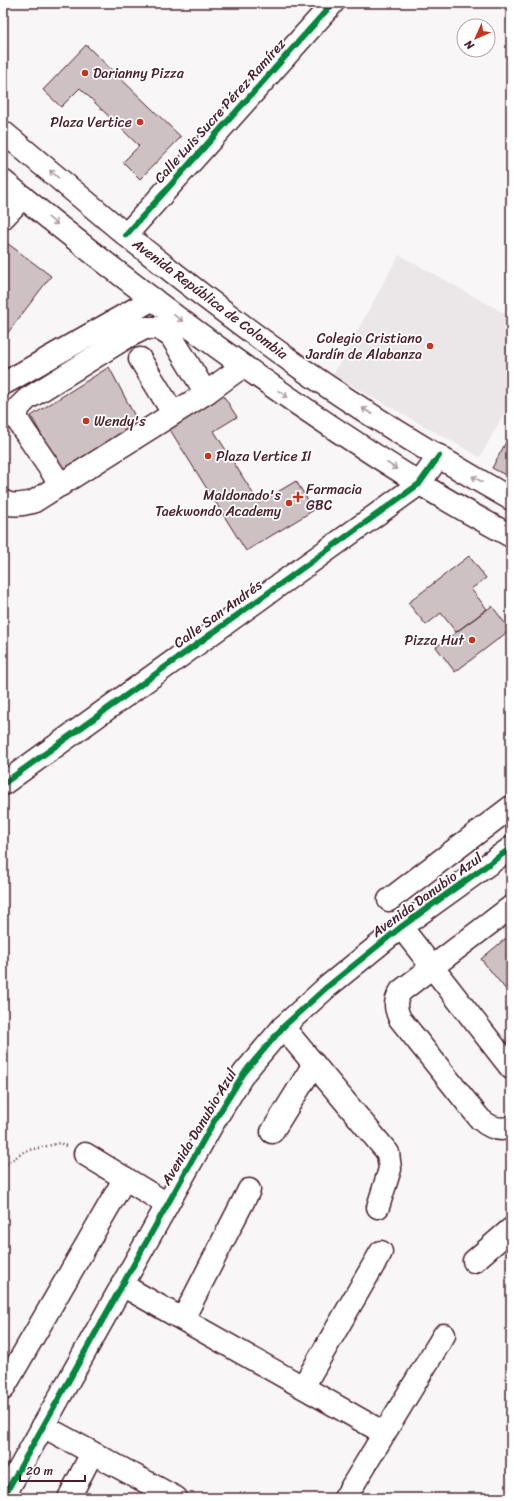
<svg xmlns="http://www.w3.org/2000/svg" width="514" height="1501" viewBox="0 0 514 1501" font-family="Sriracha,sans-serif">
  <rect width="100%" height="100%" fill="#f8f6f7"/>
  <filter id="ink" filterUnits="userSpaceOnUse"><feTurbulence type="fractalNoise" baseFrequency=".025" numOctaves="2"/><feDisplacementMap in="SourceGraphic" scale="8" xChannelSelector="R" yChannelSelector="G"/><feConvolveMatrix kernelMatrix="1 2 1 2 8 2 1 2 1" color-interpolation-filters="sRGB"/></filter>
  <g filter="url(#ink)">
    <path fill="#ebe6e8" d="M 399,255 L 511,317 L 511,401 L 480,457 L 333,375 Z"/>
    <g fill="#cdc1c4" stroke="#4a1f2b">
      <path d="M 86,45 L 181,137 L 140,179 L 123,162 L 139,146 L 80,88 L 61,107 L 43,90 Z"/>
      <path d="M 3,240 L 51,276 L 3,339 Z"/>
      <path d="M 109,367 L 140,426 L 63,473 L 31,416 Z"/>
      <path d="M 221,392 L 237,417 L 214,431 L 259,503 L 296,481 L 314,510 L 246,551 L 167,425 Z"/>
      <path d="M 511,433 L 511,478 L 492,468 Z"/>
      <path d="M 469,556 L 486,578 L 471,589 L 487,609 L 456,632 L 441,613 L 426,625 L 408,603 Z"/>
      <path d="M 492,606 L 510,630 L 455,672 L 436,647 Z"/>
      <path d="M 511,934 L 511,996 L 481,959 Z"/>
    </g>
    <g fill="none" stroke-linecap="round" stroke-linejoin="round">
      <g stroke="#4a1f2b" stroke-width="25">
        <g id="minor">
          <path d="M 3,218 L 23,197"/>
          <path d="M 126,235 L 333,3"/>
          <path d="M 140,359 L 173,413"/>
          <path d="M 3,384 L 153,299"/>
          <path d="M 61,485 L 23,429 L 16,417 L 19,407 L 27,399 L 127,337 L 145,328 L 158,328 L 171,336 L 206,393"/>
          <path d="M 3,501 C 11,507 24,504 33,502 L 206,393 L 243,366"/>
          <path d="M 3,784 L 419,484 L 439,456"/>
          <path d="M 389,900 L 511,807"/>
          <path d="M 511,907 L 401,991 C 394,1002 395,1008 400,1019 L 480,1119 C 489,1127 499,1132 511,1127"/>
          <path d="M 401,927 L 511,1068"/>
          <path d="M 283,1027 L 388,1153 L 390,1169 L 378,1207"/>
          <path d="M 272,1132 L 314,1064"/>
          <path d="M 85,1154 L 167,1204"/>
          <path d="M 474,1261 L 511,1229"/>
          <path d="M 122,1285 L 384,1433"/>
          <path d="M 183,1319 L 249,1190"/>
          <path d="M 303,1387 L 381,1252"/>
          <path d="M 3,1389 L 125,1178"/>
          <path d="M 43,1426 L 176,1498"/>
          <path d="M 3,1498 L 213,1123 L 244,1073 L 283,1027 L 327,987 L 401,927 L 511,848"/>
          <path d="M 69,1498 L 92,1453"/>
          <path d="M 345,1498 L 444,1335"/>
        </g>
      </g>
      <g stroke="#4a1f2b" stroke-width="25">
        <g id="major">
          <path d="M 3,132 C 44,166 85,201 126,235 C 183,281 242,326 302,369 C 368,415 441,459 511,499"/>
          <path d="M 3,181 C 136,290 273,393 419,483 C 449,502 480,519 511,536"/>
        </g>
      </g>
      <path stroke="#4a1f2b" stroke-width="2.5" stroke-dasharray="1 3" stroke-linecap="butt" d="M 3,1166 L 25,1151 L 60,1143 L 66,1146"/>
      <use href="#minor" stroke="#fff" stroke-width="22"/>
      <use href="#major" stroke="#fff" stroke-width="22"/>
      <g stroke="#fff" stroke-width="8">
        <g id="cycleway">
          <path d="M 126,235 L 333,3"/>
          <path d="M 3,784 L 419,484 L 439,456"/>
          <path d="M 3,1498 L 213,1123 L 244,1073 L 283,1027 L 327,987 L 401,927 L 511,848"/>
        </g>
      </g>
      <use href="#cycleway" stroke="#00873e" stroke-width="6"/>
    </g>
    <defs><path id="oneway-shaft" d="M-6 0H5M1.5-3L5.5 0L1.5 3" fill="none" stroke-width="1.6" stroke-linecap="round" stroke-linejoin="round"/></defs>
    <g stroke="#ae9aa0">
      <use href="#oneway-shaft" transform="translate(54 174) rotate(-140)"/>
      <use href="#oneway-shaft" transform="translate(53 221) rotate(38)"/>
      <use href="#oneway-shaft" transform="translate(178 318) rotate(37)"/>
      <use href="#oneway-shaft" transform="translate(283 394) rotate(35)"/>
      <use href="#oneway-shaft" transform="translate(367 411) rotate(-147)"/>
      <use href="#oneway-shaft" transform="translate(392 466) rotate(33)"/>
      <use href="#oneway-shaft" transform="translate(477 479) rotate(-150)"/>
    </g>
  </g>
  <g fill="#c8321e" stroke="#fff" stroke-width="1.5">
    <circle cx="85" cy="73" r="4"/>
    <circle cx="140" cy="122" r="4"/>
    <circle cx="430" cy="346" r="4"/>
    <circle cx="86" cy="421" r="4"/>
    <circle cx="208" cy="456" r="4"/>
    <path d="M296 491h4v4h4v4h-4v4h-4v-4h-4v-4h4z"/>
    <circle cx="289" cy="503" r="4"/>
    <circle cx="472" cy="640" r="4"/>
  </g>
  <g text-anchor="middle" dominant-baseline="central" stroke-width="3.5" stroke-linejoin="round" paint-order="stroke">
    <g font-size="14" fill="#4a1f2b" stroke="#fff" text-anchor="start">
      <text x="93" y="73">Darianny Pizza</text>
      <text x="132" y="122" text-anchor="end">Plaza Vertice</text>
      <text x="422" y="338" text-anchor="end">Colegio Cristiano<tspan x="422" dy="16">Jardín de Alabanza</tspan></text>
      <text x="94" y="421">Wendy's</text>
      <text x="216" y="456">Plaza Vertice II</text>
      <text x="306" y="489">Farmacia<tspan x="306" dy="16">GBC</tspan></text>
      <text x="281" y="495" text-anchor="end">Maldonado's<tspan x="281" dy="16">Taekwondo Academy</tspan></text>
      <text x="464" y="640" text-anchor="end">Pizza Hut</text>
    </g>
    <g font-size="14" fill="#4a1f2b" stroke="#fff">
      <text transform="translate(220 111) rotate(-48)">Calle Luis Sucre Pérez Ramírez</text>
      <text transform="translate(210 299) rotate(37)">Avenida República de Colombia</text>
      <text transform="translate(218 614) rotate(-36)">Calle San Andrés</text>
      <text transform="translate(427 895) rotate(-36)">Avenida Danubio Azul</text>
      <text transform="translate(199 1127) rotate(-59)">Avenida Danubio Azul</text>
    </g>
  </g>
  <rect width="514" height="1501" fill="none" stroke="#fff" stroke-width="16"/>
  <rect x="8" y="8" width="498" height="1485" fill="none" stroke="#4a1f2b" stroke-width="1.5" filter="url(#ink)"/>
  <g transform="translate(476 38) rotate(225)"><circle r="19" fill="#ffffff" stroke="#b7a5aa"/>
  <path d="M0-3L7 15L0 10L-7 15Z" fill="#c8321e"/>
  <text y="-6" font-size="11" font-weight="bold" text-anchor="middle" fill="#4a1f2b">N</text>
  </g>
  <path d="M20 1475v6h65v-6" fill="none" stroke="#4a1f2b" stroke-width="2"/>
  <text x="26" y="1475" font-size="12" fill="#4a1f2b" stroke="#ffffff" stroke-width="3" paint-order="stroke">20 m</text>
</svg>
